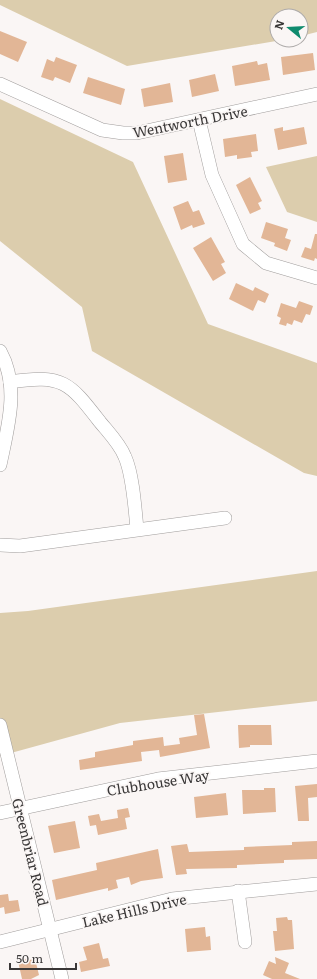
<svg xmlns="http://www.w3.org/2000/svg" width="317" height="979" viewBox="0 0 317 979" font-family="Literata,serif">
  <rect width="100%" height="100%" fill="#faf6f5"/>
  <g fill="#dccdad">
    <path d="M 0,0 L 317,0 L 317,32 L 301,36 L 301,16 L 277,16 L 277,40 L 282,40 L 127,66 L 0,5 Z"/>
    <path d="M 0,99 L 133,162 L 208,324 L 317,363 L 317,476 L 304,473 L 92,351 L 82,307 L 0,241 Z"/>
    <path d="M 317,156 L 317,222 L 287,212 L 266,167 Z"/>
    <path d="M 317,571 L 317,701 L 120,723 L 0,756 L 0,613 L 28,611 Z"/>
  </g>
  <g fill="#e2b696">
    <path d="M 0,31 L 27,42 L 18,62 L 0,54 Z"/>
    <path d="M 313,53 L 315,70 L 283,75 L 281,57 Z"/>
    <path d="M 56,57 L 77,65 L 70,83 L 55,77 L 53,81 L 41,77 L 47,59 L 54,62 Z"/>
    <path d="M 257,61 L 258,65 L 267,63 L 270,80 L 235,86 L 232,66 Z"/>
    <path d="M 215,74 L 219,91 L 192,97 L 189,80 Z"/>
    <path d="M 88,77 L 125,89 L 121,105 L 83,93 Z"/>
    <path d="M 170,83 L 173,102 L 144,107 L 141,89 Z"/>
    <path d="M 283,127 L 283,131 L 304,127 L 307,144 L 278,150 L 274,129 Z"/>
    <path d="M 256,134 L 258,151 L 251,152 L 252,157 L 237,159 L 237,155 L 225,157 L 223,139 Z"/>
    <path d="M 183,153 L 187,180 L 168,183 L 164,156 Z"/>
    <path d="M 250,177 L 262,201 L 258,203 L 261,209 L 250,214 L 236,185 Z"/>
    <path d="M 188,201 L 193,212 L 199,210 L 205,224 L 193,228 L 192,225 L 181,230 L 173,207 Z"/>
    <path d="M 266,222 L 288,229 L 285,238 L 291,240 L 287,251 L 274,246 L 275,243 L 261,238 Z"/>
    <path d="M 315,234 L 317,234 L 317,259 L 315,258 L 314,261 L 301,257 L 305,247 L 311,249 Z"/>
    <path d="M 211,237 L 225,262 L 221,264 L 226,273 L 213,281 L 193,248 Z"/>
    <path d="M 236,283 L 253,291 L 255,287 L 269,294 L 265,303 L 258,300 L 253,311 L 229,299 Z"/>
    <path d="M 299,301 L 313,306 L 310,315 L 306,314 L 302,323 L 294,320 L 292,325 L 287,323 L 286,326 L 279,324 L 281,318 L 277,316 L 281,303 L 296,308 Z"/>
    <path d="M 204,714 L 210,748 L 160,757 L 159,750 L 141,752 L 142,761 L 80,770 L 79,760 L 95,757 L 95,752 L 133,745 L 133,741 L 163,737 L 164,746 L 180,744 L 179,738 L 197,735 L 194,715 Z"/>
    <path d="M 238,725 L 271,725 L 272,745 L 250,745 L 250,747 L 239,748 Z"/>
    <path d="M 317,784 L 317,797 L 308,798 L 309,821 L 298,821 L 295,786 Z"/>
    <path d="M 264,788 L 275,788 L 276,812 L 243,814 L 242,790 L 264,790 Z"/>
    <path d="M 226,793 L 228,815 L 196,818 L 194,797 Z"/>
    <path d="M 128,808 L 130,817 L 125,818 L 127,829 L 98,835 L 96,825 L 90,826 L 88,816 L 99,814 L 101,821 L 118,818 L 117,810 Z"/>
    <path d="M 75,821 L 80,848 L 54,853 L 48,826 Z"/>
    <path d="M 317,841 L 317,859 L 284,860 L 284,863 L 237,865 L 237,868 L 186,869 L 187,874 L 176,875 L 171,846 L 187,844 L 189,852 L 244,850 L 244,847 L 292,845 L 292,842 Z"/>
    <path d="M 158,849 L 163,878 L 141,881 L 131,885 L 129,877 L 116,880 L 118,888 L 108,891 L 108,888 L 56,900 L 52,880 L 97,870 L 96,863 Z"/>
    <path d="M 8,894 L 9,901 L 18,900 L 20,911 L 5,914 L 4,907 L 0,908 L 0,895 Z"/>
    <path d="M 287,917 L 288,920 L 292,920 L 294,949 L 275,951 L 273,931 L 277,931 L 276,918 Z"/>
    <path d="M 205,927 L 206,937 L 210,936 L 211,950 L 187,952 L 185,929 Z"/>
    <path d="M 99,943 L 103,959 L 108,958 L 110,966 L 81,972 L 79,962 L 87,960 L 83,947 Z"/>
    <path d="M 275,957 L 289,963 L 285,973 L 300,979 L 272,979 L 263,975 L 269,961 L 276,964 Z"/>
    <path d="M 29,958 L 29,960 L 35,959 L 39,975 L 31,979 L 22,979 L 18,961 Z"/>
  </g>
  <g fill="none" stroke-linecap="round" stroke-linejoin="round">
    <g stroke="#a09d9c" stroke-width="14">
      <g id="minor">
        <path d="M 0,84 L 102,130 L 123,133 L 137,133 L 317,94"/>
        <path d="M 199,120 L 212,175 L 243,244 L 266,263 L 317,278"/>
        <path d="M 0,351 C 20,387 8,426 0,465"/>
        <path d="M 10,382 C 63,374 69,382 100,422 C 109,433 120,444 125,457 C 133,475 135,509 137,529"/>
        <path d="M 0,545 L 20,546 L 225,518"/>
        <path d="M 0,725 L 62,979"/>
        <path d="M 0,813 L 158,779 L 317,761"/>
        <path d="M 238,891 L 245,942"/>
        <path d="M 0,942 L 172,899 L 317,884"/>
      </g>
    </g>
    <use href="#minor" stroke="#fff" stroke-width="13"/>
  </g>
  <g text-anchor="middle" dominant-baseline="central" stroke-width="3.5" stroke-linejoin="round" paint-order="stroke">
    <g font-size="14" fill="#393737" stroke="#faf6f5">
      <text transform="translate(190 121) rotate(-11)">Wentworth Drive</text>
      <text transform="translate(158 782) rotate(-9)">Clubhouse Way</text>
      <text transform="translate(31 852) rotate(76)">Greenbriar Road</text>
      <text transform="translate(134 910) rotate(-13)">Lake Hills Drive</text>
    </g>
  </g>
  <g transform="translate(289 28) rotate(288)"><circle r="19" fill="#faf6f5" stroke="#adaaa9"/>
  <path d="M0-3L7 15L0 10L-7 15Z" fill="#108b6e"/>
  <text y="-6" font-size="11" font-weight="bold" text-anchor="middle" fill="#393737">N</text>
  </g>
  <path d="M10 963v6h66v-6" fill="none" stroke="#393737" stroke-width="2"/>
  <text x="16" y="963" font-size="12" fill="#393737" stroke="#faf6f5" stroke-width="3" paint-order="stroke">50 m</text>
</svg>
